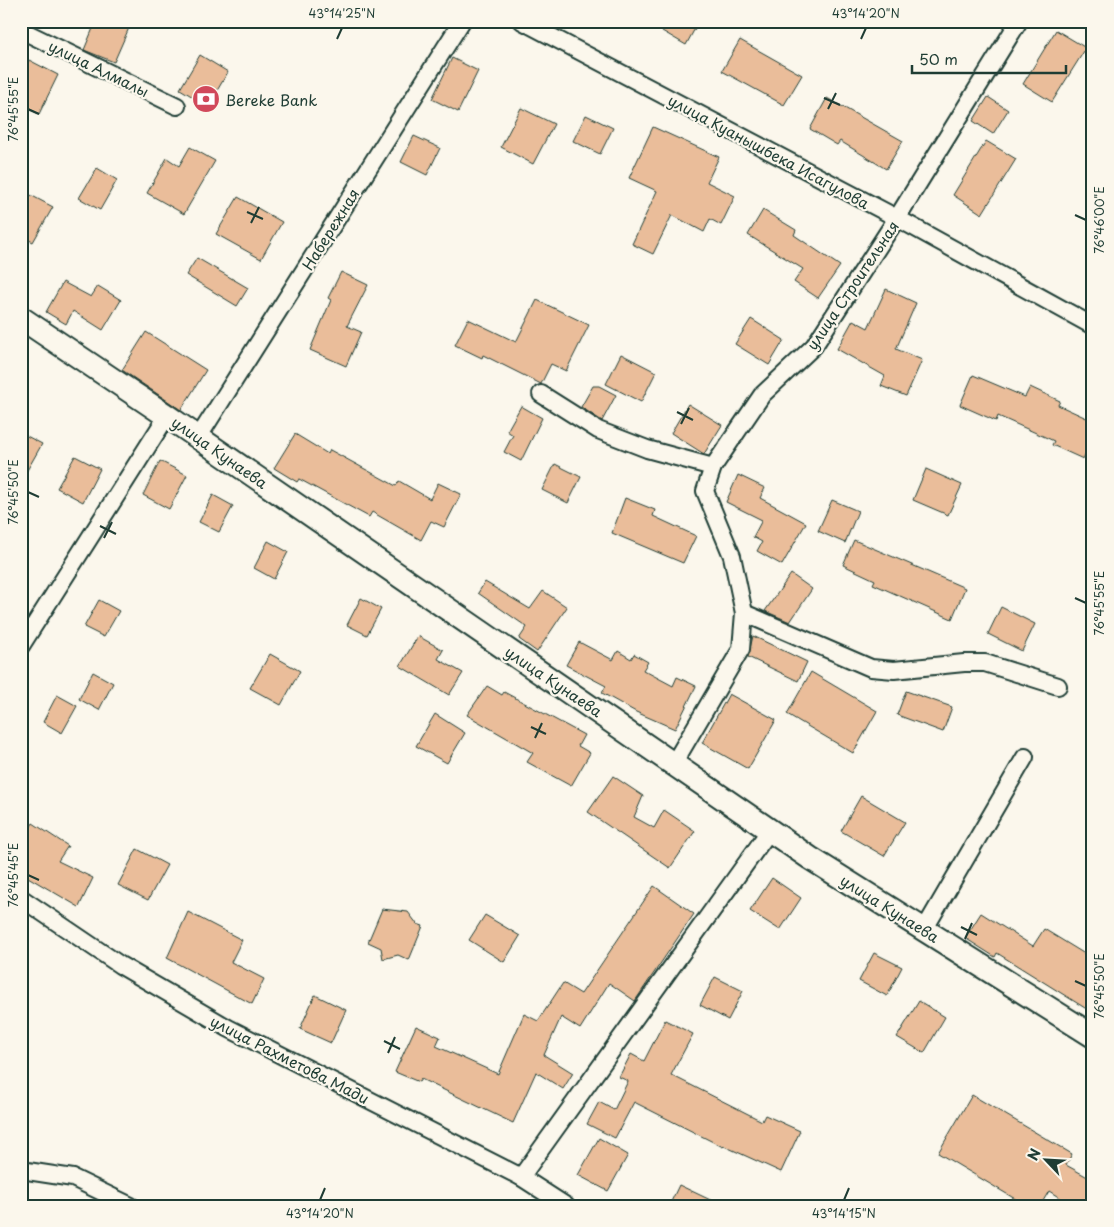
<svg xmlns="http://www.w3.org/2000/svg" width="1114" height="1227" viewBox="0 0 1114 1227" font-family="'Playpen Sans',sans-serif">
  <rect width="100%" height="100%" fill="#fbf7ec"/>
  <filter id="ink" filterUnits="userSpaceOnUse"><feTurbulence type="fractalNoise" baseFrequency=".02" numOctaves="2"/><feDisplacementMap in="SourceGraphic" scale="10" xChannelSelector="R" yChannelSelector="G"/><feConvolveMatrix kernelMatrix="1 2 1 2 8 2 1 2 1" color-interpolation-filters="sRGB"/></filter>
  <g filter="url(#ink)">
    <g fill="#eabd9a" stroke="#1f3d34">
      <path d="M 96,21 L 132,21 L 114,62 L 84,50 Z"/>
      <path d="M 645,21 L 699,21 L 686,45 Z"/>
      <path d="M 1056,30 L 1086,48 L 1052,102 L 1023,84 Z"/>
      <path d="M 740,40 L 802,75 L 784,105 L 722,71 Z"/>
      <path d="M 200,55 L 228,72 L 208,106 L 180,89 Z"/>
      <path d="M 452,58 L 478,71 L 458,112 L 432,99 Z"/>
      <path d="M 29,60 L 58,75 L 39,114 L 21,106 L 21,76 Z"/>
      <path d="M 988,97 L 1008,110 L 993,134 L 973,121 Z"/>
      <path d="M 827,98 L 903,141 L 886,169 L 840,141 L 837,145 L 810,129 Z"/>
      <path d="M 521,108 L 554,124 L 533,164 L 501,147 Z"/>
      <path d="M 586,115 L 613,128 L 600,154 L 573,141 Z"/>
      <path d="M 653,127 L 719,157 L 707,182 L 735,196 L 721,225 L 710,219 L 704,232 L 672,215 L 653,254 L 632,244 L 657,191 L 629,178 Z"/>
      <path d="M 414,136 L 440,148 L 427,175 L 401,162 Z"/>
      <path d="M 986,141 L 1016,159 L 982,214 L 953,195 Z"/>
      <path d="M 190,147 L 215,161 L 184,214 L 147,193 L 167,158 L 179,166 Z"/>
      <path d="M 97,168 L 117,180 L 100,210 L 79,198 Z"/>
      <path d="M 21,190 L 53,207 L 33,242 L 21,236 Z"/>
      <path d="M 238,197 L 282,222 L 261,259 L 216,234 Z"/>
      <path d="M 763,210 L 796,230 L 794,235 L 840,266 L 818,298 L 794,282 L 803,269 L 748,235 Z"/>
      <path d="M 197,258 L 248,288 L 237,306 L 186,275 Z"/>
      <path d="M 341,272 L 368,285 L 347,326 L 361,332 L 346,366 L 310,350 L 331,300 L 328,298 Z"/>
      <path d="M 63,282 L 91,297 L 98,286 L 121,300 L 103,330 L 73,311 L 66,324 L 46,312 Z"/>
      <path d="M 886,289 L 916,303 L 896,349 L 922,360 L 906,396 L 881,386 L 885,376 L 837,349 L 853,320 L 868,328 Z"/>
      <path d="M 537,300 L 589,325 L 566,371 L 551,364 L 541,384 L 483,355 L 482,358 L 455,345 L 468,319 L 516,342 Z"/>
      <path d="M 751,319 L 784,340 L 769,365 L 735,344 Z"/>
      <path d="M 146,332 L 206,370 L 181,410 L 122,370 Z"/>
      <path d="M 621,354 L 656,372 L 641,402 L 606,384 Z"/>
      <path d="M 973,375 L 1025,397 L 1030,387 L 1060,401 L 1058,405 L 1093,421 L 1093,437 L 1083,459 L 1052,445 L 1054,441 L 998,416 L 996,421 L 960,405 Z"/>
      <path d="M 593,386 L 599,386 L 616,395 L 602,421 L 581,407 Z"/>
      <path d="M 688,404 L 722,425 L 704,454 L 671,433 Z"/>
      <path d="M 521,406 L 542,418 L 521,461 L 504,452 L 513,435 L 507,431 Z"/>
      <path d="M 21,433 L 42,444 L 21,481 Z"/>
      <path d="M 295,434 L 328,454 L 330,450 L 396,486 L 399,481 L 430,499 L 438,483 L 461,494 L 444,527 L 431,521 L 421,540 L 372,512 L 369,517 L 299,479 L 297,482 L 274,468 Z"/>
      <path d="M 75,456 L 100,469 L 83,502 L 57,488 Z"/>
      <path d="M 160,461 L 187,475 L 169,509 L 143,495 Z"/>
      <path d="M 555,464 L 581,477 L 568,503 L 542,490 Z"/>
      <path d="M 926,469 L 962,485 L 948,515 L 913,500 Z"/>
      <path d="M 738,475 L 765,488 L 760,498 L 806,523 L 782,565 L 757,551 L 762,542 L 753,537 L 762,520 L 726,502 Z"/>
      <path d="M 213,495 L 233,506 L 219,532 L 199,522 Z"/>
      <path d="M 625,498 L 655,510 L 653,516 L 696,536 L 683,563 L 612,533 Z"/>
      <path d="M 832,500 L 858,511 L 845,543 L 818,531 Z"/>
      <path d="M 854,540 L 965,588 L 952,619 L 873,584 L 875,580 L 843,565 Z"/>
      <path d="M 268,541 L 288,552 L 274,579 L 254,568 Z"/>
      <path d="M 791,574 L 812,589 L 790,622 L 765,611 Z"/>
      <path d="M 485,582 L 530,609 L 543,591 L 567,607 L 537,652 L 519,639 L 527,627 L 478,593 Z"/>
      <path d="M 361,598 L 381,609 L 367,635 L 347,625 Z"/>
      <path d="M 99,600 L 119,611 L 104,637 L 84,627 Z"/>
      <path d="M 1001,607 L 1035,624 L 1022,651 L 988,634 Z"/>
      <path d="M 418,636 L 443,650 L 438,659 L 463,673 L 449,695 L 400,666 Z"/>
      <path d="M 753,636 L 807,662 L 798,681 L 748,657 Z"/>
      <path d="M 579,642 L 613,660 L 618,651 L 631,659 L 634,654 L 648,662 L 643,670 L 673,686 L 677,677 L 696,686 L 675,729 L 636,712 L 602,693 L 606,686 L 566,665 Z"/>
      <path d="M 270,654 L 300,671 L 281,705 L 250,688 Z"/>
      <path d="M 93,672 L 113,683 L 99,710 L 79,699 Z"/>
      <path d="M 811,672 L 877,711 L 853,753 L 787,714 Z"/>
      <path d="M 487,686 L 502,695 L 504,692 L 584,735 L 578,746 L 590,753 L 571,786 L 527,762 L 533,753 L 467,715 Z"/>
      <path d="M 906,691 L 952,707 L 943,732 L 897,715 Z"/>
      <path d="M 729,694 L 776,720 L 748,769 L 702,743 Z"/>
      <path d="M 57,695 L 77,706 L 62,733 L 43,722 Z"/>
      <path d="M 435,714 L 465,733 L 447,763 L 416,746 Z"/>
      <path d="M 613,776 L 643,796 L 634,817 L 654,828 L 664,810 L 695,831 L 670,868 L 588,812 Z"/>
      <path d="M 861,796 L 905,822 L 884,856 L 841,831 Z"/>
      <path d="M 33,823 L 68,846 L 58,861 L 93,878 L 79,907 L 21,873 L 21,842 Z"/>
      <path d="M 137,849 L 167,865 L 148,900 L 118,885 Z"/>
      <path d="M 772,878 L 801,898 L 780,930 L 750,911 Z"/>
      <path d="M 654,886 L 694,914 L 635,1001 L 609,983 L 580,1029 L 561,1017 L 544,1055 L 573,1073 L 563,1089 L 536,1072 L 513,1123 L 421,1079 L 419,1082 L 395,1072 L 416,1026 L 440,1037 L 436,1046 L 498,1074 L 524,1014 L 538,1021 L 563,983 L 581,994 Z"/>
      <path d="M 382,909 L 408,912 L 417,924 L 423,926 L 409,960 L 398,955 L 383,959 L 381,948 L 368,942 Z"/>
      <path d="M 188,912 L 242,940 L 231,962 L 264,979 L 252,1004 L 167,958 Z"/>
      <path d="M 981,913 L 1033,946 L 1044,929 L 1093,959 L 1093,1013 L 997,953 L 995,957 L 965,938 Z"/>
      <path d="M 485,915 L 520,936 L 504,962 L 469,940 Z"/>
      <path d="M 874,953 L 902,967 L 887,996 L 859,981 Z"/>
      <path d="M 715,977 L 743,991 L 728,1020 L 700,1005 Z"/>
      <path d="M 315,995 L 346,1010 L 331,1043 L 300,1029 Z"/>
      <path d="M 919,1001 L 945,1017 L 924,1053 L 897,1037 Z"/>
      <path d="M 665,1020 L 693,1034 L 671,1075 L 762,1121 L 765,1115 L 800,1131 L 781,1172 L 724,1146 L 723,1147 L 634,1102 L 615,1138 L 587,1124 L 599,1102 L 614,1110 L 628,1081 L 619,1077 L 631,1054 L 644,1061 Z"/>
      <path d="M 972,1095 L 1072,1154 L 1066,1165 L 1093,1180 L 1093,1206 L 1073,1206 L 1049,1191 L 1040,1206 L 1027,1206 L 938,1153 Z"/>
      <path d="M 599,1138 L 628,1155 L 608,1191 L 578,1175 Z"/>
      <path d="M 679,1185 L 723,1206 L 669,1206 Z"/>
    </g>
    <g fill="none" stroke-linecap="round" stroke-linejoin="round">
      <g stroke="#1f3d34" stroke-width="20">
        <g id="street">
          <path d="M 522,21 L 897,218 L 1093,326"/>
          <path d="M 21,30 L 177,106"/>
          <path d="M 541,394 L 598,430 L 647,449 L 713,467"/>
          <path d="M 198,438 L 462,21"/>
          <path d="M 744,613 L 871,668 L 894,670 L 964,663 L 985,663 L 1058,686"/>
          <path d="M 21,646 L 167,416"/>
          <path d="M 674,763 L 741,649 L 744,613 L 732,556 L 705,491 L 713,467 L 762,395 L 814,346 L 897,218 L 1019,21"/>
          <path d="M 21,898 L 120,965 L 228,1028 L 521,1177 L 566,1206"/>
          <path d="M 924,930 L 1025,757"/>
          <path d="M 21,1170 L 73,1178 L 131,1206"/>
          <path d="M 521,1177 L 770,830"/>
        </g>
      </g>
      <g stroke="#1f3d34" stroke-width="26">
        <path id="secondary" d="M 21,318 L 167,416 L 810,858 L 1093,1036"/>
      </g>
      <use href="#street" stroke="#fbf7ec" stroke-width="16"/>
      <use href="#secondary" stroke="#fbf7ec" stroke-width="22"/>
    </g>
  </g>
  <path fill="none" stroke="#1f3d34" stroke-width="2" d="M 337,39 L 342,28M 861,39 L 866,28M 824,98 L 840,105M 28,109 L 39,114M 828,109 L 836,93M 247,212 L 263,219M 1075,215 L 1086,220M 251,223 L 259,207M 677,412 L 693,420M 681,424 L 689,408M 28,492 L 39,497M 100,526 L 116,534M 104,538 L 112,522M 1075,598 L 1086,603M 531,727 L 546,734M 535,738 L 542,723M 28,875 L 39,880M 961,927 L 977,935M 965,939 L 972,923M 1075,981 L 1086,986M 384,1041 L 400,1049M 388,1053 L 395,1037M 320,1200 L 325,1188M 844,1200 L 849,1188"/>
  <defs>
    <g id="bank-disc" transform="scale(1.4375)"><circle r="9.5" fill="#d1495b" stroke="#fbf7ec"/><path d="M-6-4H6V4H-6ZM0-2.3a2.3 2.3 0 1 0 0 4.6a2.3 2.3 0 1 0 0-4.6Z" fill="#fff"/></g>
  </defs>
  <g fill-rule="evenodd">
    <use href="#bank-disc" x="206" y="99"/>
  </g>
  <g text-anchor="middle" dominant-baseline="central" stroke-width="4.5" stroke-linejoin="round" paint-order="stroke">
    <g font-size="15" fill="#1f3d34" stroke="#fbf7ec">
      <text transform="translate(99 68) rotate(26)">улица Алмалы</text>
      <text transform="translate(769 151) rotate(28)">улица Куанышбека Исагулова</text>
      <text transform="translate(330 229) rotate(-58)">Набережная</text>
      <text transform="translate(852 285) rotate(-56)">улица Строительная</text>
      <text transform="translate(220 452) rotate(35)">улица Кунаева</text>
      <text transform="translate(554 681) rotate(34)">улица Кунаева</text>
      <text transform="translate(890 908) rotate(32)">улица Кунаева</text>
      <text transform="translate(290 1059) rotate(27)">улица Рахметова Мади</text>
    </g>
    <g font-size="15" fill="#1f3d34" stroke="#fbf7ec" text-anchor="start">
      <text x="225" y="99">Bereke Bank</text>
    </g>
  </g>
  <rect width="1114" height="1227" fill="none" stroke="#fbf7ec" stroke-width="55"/>
  <g transform="translate(1046 1160) rotate(295)" stroke="#fbf7ec" stroke-width="4" paint-order="stroke">
  <path d="M0-4L9 19L0 12L-9 19Z" fill="#1f3d34"/>
  <text y="-8" font-size="14" font-weight="bold" text-anchor="middle" fill="#1f3d34">N</text>
  </g>
  <path d="M912 65v8h154v-8" fill="none" stroke="#1f3d34" stroke-width="2.5"/>
  <text x="919" y="65" font-size="15" fill="#1f3d34" stroke="#fbf7ec" stroke-width="4" paint-order="stroke">50 m</text>
  <rect x="28" y="28" width="1058" height="1172" fill="none" stroke="#1f3d34" stroke-width="2"/>
  <g font-size="12" text-anchor="middle" fill="#1f3d34">
    <text x="342" y="18">43°14'25"N</text>
    <text x="866" y="18">43°14'20"N</text>
    <text transform="translate(14 109) rotate(-90)" y="4">76°45'55"E</text>
    <text transform="translate(1100 220) rotate(-90)" y="4">76°46'00"E</text>
    <text transform="translate(14 492) rotate(-90)" y="4">76°45'50"E</text>
    <text transform="translate(1100 603) rotate(-90)" y="4">76°45'55"E</text>
    <text transform="translate(14 875) rotate(-90)" y="4">76°45'45"E</text>
    <text transform="translate(1100 986) rotate(-90)" y="4">76°45'50"E</text>
    <text x="320" y="1218">43°14'20"N</text>
    <text x="844" y="1218">43°14'15"N</text>
  </g>
</svg>
